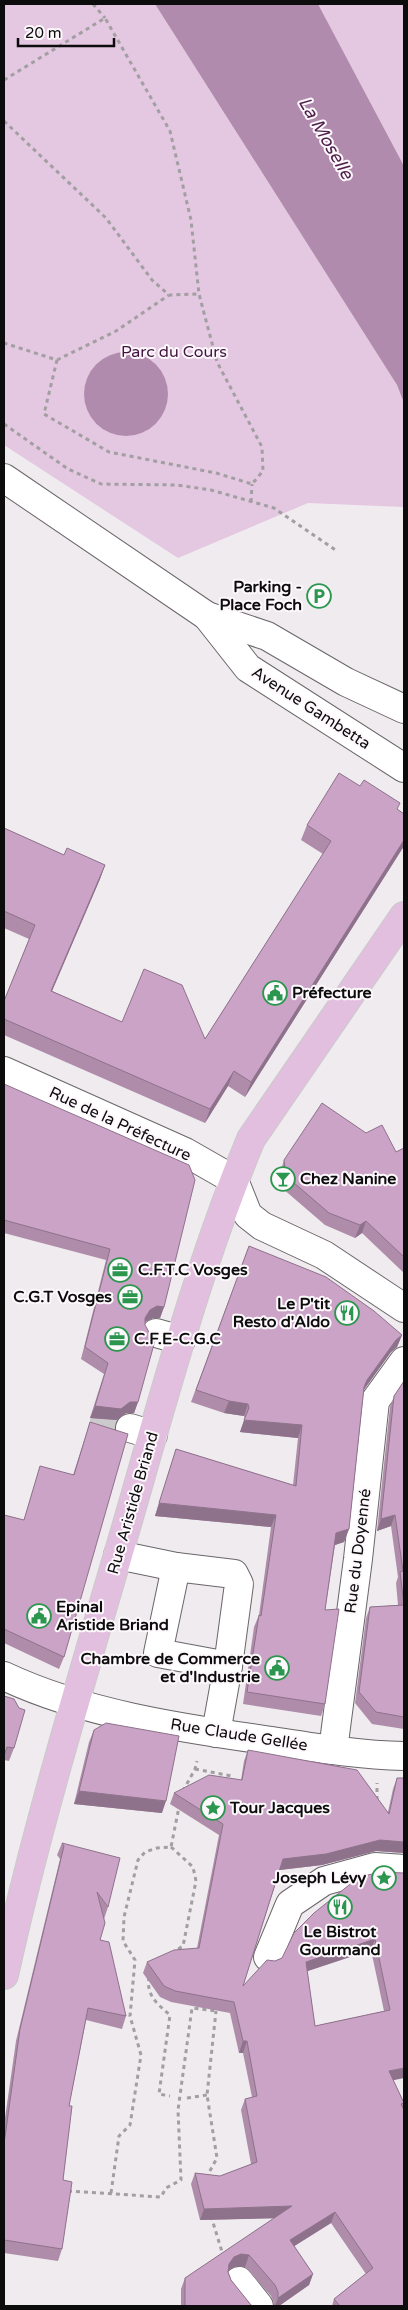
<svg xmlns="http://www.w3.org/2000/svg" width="408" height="2310" viewBox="0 0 408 2310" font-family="'Varela Round',sans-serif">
  <rect width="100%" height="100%" fill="#efebef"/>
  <g fill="#e4c7e0">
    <path d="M 4,4 L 155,4 L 397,385 L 404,403 L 404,507 L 308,503 L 178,558 L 4,445 Z"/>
    <path d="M 318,4 L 404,4 L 404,166 Z"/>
  </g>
  <g fill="#b18bad">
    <path d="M 155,4 L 318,4 L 404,166 L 404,403 L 397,385 Z"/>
    <circle cx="126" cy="394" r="42"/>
  </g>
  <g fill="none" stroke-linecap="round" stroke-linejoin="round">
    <path stroke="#cdcacd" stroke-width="28" stroke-dasharray="28 14" stroke-linecap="butt" d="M 91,1417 L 130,1428"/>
    <g stroke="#6a6669" stroke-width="30">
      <g id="minor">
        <path d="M 4,478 L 207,616 L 267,636 L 346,682 L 404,709"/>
        <path d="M 207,616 L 248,668 L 404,768"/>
        <path d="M 4,1071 L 185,1152 L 234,1180 L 248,1215 L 262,1226 L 324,1255 L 404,1308"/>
        <path d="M 156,1333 L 181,1340"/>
        <path d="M 130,1428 L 153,1435"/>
        <path d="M 118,1555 L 176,1567 L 234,1574 L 239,1584 L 228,1666 L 216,1733"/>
        <path d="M 176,1567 L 158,1653 L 228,1666"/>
        <path d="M 4,1676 C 82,1713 179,1728 265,1740 C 311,1747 357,1755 404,1756"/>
        <path d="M 333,1750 L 358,1559 L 375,1401 L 404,1361"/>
        <path d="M 268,1957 L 290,1904 L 324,1881 L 375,1867 L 404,1869"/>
        <path d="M 239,2281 L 259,2306"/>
      </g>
    </g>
    <g stroke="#cacaca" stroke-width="30">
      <path id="major" d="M 4,1975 C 37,1825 82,1678 125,1531 C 163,1400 198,1266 251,1139 L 404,916"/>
    </g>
    <g stroke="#a29fa2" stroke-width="3" stroke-dasharray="4 4" stroke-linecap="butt">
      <path d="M 93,4 L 105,18"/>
      <path d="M 4,80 L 105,18 L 170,131 L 191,220 L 199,294 L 217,362 L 262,447 L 263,471 L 252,484 L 216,473 L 109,452 L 44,414 L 57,360 L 4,343"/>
      <path d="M 4,121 L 106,218 L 152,280 L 169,295 L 199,294"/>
      <path d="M 57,360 L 116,331 L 169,295"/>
      <path d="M 4,424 L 68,469 L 101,484 L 177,485 L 211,490 L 274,508 L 337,551"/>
      <path d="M 251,502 L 252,484"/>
      <path d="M 195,1769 L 232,1776 L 231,1782"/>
      <path d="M 183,1791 L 195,1769 L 197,1761"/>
      <path d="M 377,1800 L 377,1783"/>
      <path d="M 171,1847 L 193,1867 L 196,1881 L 183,1946 L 175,1951"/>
      <path d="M 149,1977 C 146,1995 157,2004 170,2015 L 159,2094 L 170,2096"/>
      <path d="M 187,2098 L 207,2095"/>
      <path d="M 206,2178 L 217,2158 L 207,2095 L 216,2011"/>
      <path d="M 68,2191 L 161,2197 L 166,2188 L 181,2180 L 178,2110 L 192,2008 L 216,2011"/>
      <path d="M 111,2193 L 119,2136 L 130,2125 L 141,2055 L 130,2016 L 135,1960 L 123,1941 L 124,1917 L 138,1860 L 145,1852 L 157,1848 L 171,1847 L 179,1807"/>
      <path d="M 211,2216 L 223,2255"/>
    </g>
    <use href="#minor" stroke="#fff" stroke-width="28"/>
    <use href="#major" stroke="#e3bfdf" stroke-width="28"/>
  </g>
  <g fill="#af8caa" fill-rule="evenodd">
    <path d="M 398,810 L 404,814 L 404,846 L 245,1097 L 228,1086 L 205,1123 L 4,1035 L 4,1001 L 29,939 L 4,928 L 4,828 L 64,855 L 105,865 L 100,879 L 52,991 L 122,1022 L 205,1039 L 323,854 L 301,840 L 307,825 Z"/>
    <path d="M 4,1084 L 164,1307 L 160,1318 L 153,1318 L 145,1322 L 138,1402 L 134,1413 L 126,1413 L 117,1420 L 90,1418 L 104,1374 L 81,1359 L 106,1260 L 4,1233 Z"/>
    <path d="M 366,1133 L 396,1152 L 404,1148 L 404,1273 L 362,1233 L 355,1238 L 325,1225 L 282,1188 L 280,1173 L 284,1160 Z"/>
    <path d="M 249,1246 L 402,1335 L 397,1347 L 391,1352 L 364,1390 L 349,1529 L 344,1542 L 335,1545 L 325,1610 L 325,1704 L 321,1716 L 243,1704 L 254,1627 L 259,1615 L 271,1527 L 155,1516 L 176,1449 L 293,1485 L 298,1438 L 240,1432 L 245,1419 L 244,1416 L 224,1413 L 191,1402 Z"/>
    <path d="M 404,1381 L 404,1729 L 372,1724 L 355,1703 L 366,1618 L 370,1607 L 398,1605 L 396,1583 L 398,1577 L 391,1526 L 377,1531 L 390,1407 L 394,1396 Z"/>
    <path d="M 90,1422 L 64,1657 L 59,1669 L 4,1643 L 4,1515 L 24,1520 L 40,1466 L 73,1475 Z"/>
    <path d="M 4,1696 L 14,1748 L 9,1761 L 4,1760 Z"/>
    <path d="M 94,1730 L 162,1813 L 74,1804 L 89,1742 Z"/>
    <path d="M 248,1750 L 388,1812 L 393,1789 L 397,1778 L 404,1778 L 404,1853 L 376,1851 L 322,1865 L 280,1870 L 243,1986 L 275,1961 L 282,1958 L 404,1873 L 393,2080 L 404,2103 L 403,2107 L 404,2306 L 332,2306 L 334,2299 L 366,2274 L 331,2223 L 294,2246 L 313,2274 L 309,2285 L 279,2306 L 274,2306 L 274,2303 L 271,2296 L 245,2267 L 237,2266 L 230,2269 L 228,2271 L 231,2280 L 251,2305 L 253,2306 L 181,2306 L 181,2289 L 185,2278 L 275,2218 L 200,2220 L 191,2184 L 195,2173 L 220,2176 L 251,2164 L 241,2110 L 245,2099 L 252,2097 L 243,2053 L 239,2053 L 230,2013 L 171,2002 L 160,1997 L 143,1973 L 147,1962 L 197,1948 L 219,1835 L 170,1804 L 174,1793 L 241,1780 L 244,1761 ZM 371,1950 L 384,2011 L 315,2026 L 307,1971 Z"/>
    <path d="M 62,1843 L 108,1907 L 104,1919 L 100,1940 L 126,2016 L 122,2029 L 86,2020 L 69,2106 L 63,2180 L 62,2249 L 58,2261 L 4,2253 L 4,2125 L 16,2041 L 60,1859 L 57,1855 Z"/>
  </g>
  <g fill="#8e728b">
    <path d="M 404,840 L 404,846 L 245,1097 L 251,1082 Z"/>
    <path d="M 105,865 L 100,879 L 46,1005 L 51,991 Z"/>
    <path d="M 234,1071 L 228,1086 L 205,1123 L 210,1109 Z"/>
    <path d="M 366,1221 L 362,1233 L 355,1238 L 360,1225 Z"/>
    <path d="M 157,1306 L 164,1307 L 160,1318 L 153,1318 L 145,1322 L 141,1329 L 145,1318 L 150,1310 Z"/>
    <path d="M 402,1335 L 397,1347 L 391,1352 L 362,1392 L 367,1380 L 396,1340 Z"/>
    <path d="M 229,1401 L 248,1404 L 244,1416 L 224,1413 Z"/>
    <path d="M 130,1402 L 138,1402 L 134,1413 L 126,1413 L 117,1420 L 90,1418 L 95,1406 Z"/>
    <path d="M 244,1420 L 302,1425 L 298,1438 L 240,1432 Z"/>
    <path d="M 159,1503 L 276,1515 L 271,1527 L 155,1516 Z"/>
    <path d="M 395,1515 L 391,1526 L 377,1531 L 381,1519 Z"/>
    <path d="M 349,1529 L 344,1542 L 332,1546 L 336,1533 Z"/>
    <path d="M 79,1791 L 166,1801 L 162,1813 L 74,1804 Z"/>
    <path d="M 380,1840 L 404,1842 L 404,1853 L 376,1851 L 322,1865 L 279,1870 L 283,1859 Z"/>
    <path d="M 375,1939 L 371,1950 L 302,1973 L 306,1962 Z"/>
    <path d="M 243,2041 L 247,2041 L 243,2053 L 239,2053 Z"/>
    <path d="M 404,2068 L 404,2078 L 385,2082 L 389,2071 Z"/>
    <path d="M 292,2206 L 288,2218 L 200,2220 L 204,2209 Z"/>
    <path d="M 335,2212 L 331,2223 L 285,2252 L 290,2240 Z"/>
    <path d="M 241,2254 L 249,2255 L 245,2267 L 237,2266 L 230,2269 L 225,2275 L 229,2264 L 234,2257 Z"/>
    <path d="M 313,2274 L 309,2285 L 279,2306 L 275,2306 L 278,2298 Z"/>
  </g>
  <g fill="#cba3c6" stroke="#8e728b" fill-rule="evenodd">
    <path d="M 339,773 L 360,786 L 364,780 L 400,803 L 397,809 L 404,814 L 404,840 L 251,1082 L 234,1071 L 210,1109 L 4,1019 L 4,1001 L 35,925 L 4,911 L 4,828 L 64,855 L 67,848 L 105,865 L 51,991 L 122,1022 L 144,969 L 182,985 L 205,1039 L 331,841 L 307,825 Z"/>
    <path d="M 4,1084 L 189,1165 L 195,1180 L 164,1307 L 157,1306 L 150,1310 L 145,1318 L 145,1325 L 149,1332 L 156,1337 L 138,1402 L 130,1402 L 121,1409 L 95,1406 L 108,1363 L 85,1347 L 110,1249 L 4,1220 Z"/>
    <path d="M 322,1103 L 366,1133 L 382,1125 L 396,1152 L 404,1148 L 404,1257 L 366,1221 L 360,1225 L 329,1213 L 286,1176 L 284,1160 Z"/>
    <path d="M 249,1246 L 326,1277 L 374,1311 L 402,1335 L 396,1340 L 367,1380 L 364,1387 L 349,1529 L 336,1533 L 325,1610 L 339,1609 L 325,1704 L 247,1692 L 259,1615 L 261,1616 L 276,1515 L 159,1503 L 176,1449 L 296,1486 L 302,1425 L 244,1420 L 249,1408 L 248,1404 L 229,1401 L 196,1390 Z"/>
    <path d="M 404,1381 L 404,1717 L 376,1712 L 359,1692 L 370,1607 L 404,1605 L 400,1572 L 403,1571 L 395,1515 L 381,1519 L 394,1396 Z"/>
    <path d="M 90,1422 L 128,1434 L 64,1657 L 4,1629 L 4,1515 L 24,1520 L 40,1466 L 74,1475 Z"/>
    <path d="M 4,1696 L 14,1699 L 19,1708 L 25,1710 L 14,1748 L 7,1747 L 4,1756 Z"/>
    <path d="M 106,1723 L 179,1736 L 166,1801 L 79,1791 L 94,1730 Z"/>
    <path d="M 248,1750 L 357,1770 L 389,1814 L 397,1778 L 404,1778 L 404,1842 L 380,1840 L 326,1854 L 283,1859 L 243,1986 L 267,1960 L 275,1961 L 282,1958 L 294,1933 L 314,1913 L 359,1877 L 381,1872 L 404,1873 L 404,2068 L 389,2071 L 404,2103 L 401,2104 L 404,2110 L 404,2306 L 340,2306 L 334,2299 L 373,2268 L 335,2212 L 290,2240 L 313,2274 L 278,2298 L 278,2292 L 275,2285 L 249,2255 L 241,2254 L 234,2257 L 229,2264 L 228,2272 L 231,2280 L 251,2305 L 253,2306 L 185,2306 L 185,2278 L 292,2206 L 204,2209 L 195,2173 L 220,2176 L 257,2162 L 245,2099 L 257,2096 L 247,2041 L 243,2041 L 234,2002 L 175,1991 L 164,1986 L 147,1962 L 174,1950 L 199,1948 L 223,1824 L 174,1793 L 209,1775 L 242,1780 ZM 375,1939 L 390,2010 L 315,2026 L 306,1962 Z"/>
    <path d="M 62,1843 L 120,1858 L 108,1907 L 97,1892 L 105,1923 L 100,1940 L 109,1942 L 126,2016 L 88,2008 L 69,2106 L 72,2106 L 63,2180 L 72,2182 L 62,2249 L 4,2240 L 4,2144 L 20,2029 L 64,1846 Z"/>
  </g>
  <defs>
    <g id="parking-ring" transform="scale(1.25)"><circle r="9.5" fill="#fdf8fc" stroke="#2a964e" stroke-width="1.5"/><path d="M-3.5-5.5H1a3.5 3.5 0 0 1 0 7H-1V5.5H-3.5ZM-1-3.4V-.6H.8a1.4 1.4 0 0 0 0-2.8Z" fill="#2a964e"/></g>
    <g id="civic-ring" transform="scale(1.25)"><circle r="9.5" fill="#fdf8fc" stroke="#2a964e" stroke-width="1.5"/><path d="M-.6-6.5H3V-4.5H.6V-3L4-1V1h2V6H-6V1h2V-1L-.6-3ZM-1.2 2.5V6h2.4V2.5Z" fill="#2a964e"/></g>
    <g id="bar-ring" transform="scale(1.25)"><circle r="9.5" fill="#fdf8fc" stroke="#2a964e" stroke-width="1.5"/><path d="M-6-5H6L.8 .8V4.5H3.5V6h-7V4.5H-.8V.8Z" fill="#2a964e"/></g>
    <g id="office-ring" transform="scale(1.25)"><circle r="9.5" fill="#fdf8fc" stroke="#2a964e" stroke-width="1.5"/><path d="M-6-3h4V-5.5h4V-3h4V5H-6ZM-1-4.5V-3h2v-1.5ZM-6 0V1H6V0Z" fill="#2a964e"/></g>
    <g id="restaurant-ring" transform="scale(1.25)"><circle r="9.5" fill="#fdf8fc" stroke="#2a964e" stroke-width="1.5"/><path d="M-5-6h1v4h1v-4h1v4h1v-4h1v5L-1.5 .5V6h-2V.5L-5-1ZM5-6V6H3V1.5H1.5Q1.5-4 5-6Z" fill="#2a964e"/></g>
    <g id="sight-ring" transform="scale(1.25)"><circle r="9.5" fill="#fdf8fc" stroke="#2a964e" stroke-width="1.5"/><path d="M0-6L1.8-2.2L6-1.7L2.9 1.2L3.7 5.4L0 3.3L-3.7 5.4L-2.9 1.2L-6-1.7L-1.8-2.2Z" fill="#2a964e"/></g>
  </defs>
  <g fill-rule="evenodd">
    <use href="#parking-ring" x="319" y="596"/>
    <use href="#civic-ring" x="275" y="993"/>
    <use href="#bar-ring" x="283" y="1179"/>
    <use href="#office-ring" x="120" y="1270"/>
    <use href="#office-ring" x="130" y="1297"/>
    <use href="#restaurant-ring" x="347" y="1313"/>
    <use href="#office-ring" x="117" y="1339"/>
    <use href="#civic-ring" x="39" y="1616"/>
    <use href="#civic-ring" x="277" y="1668"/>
    <use href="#sight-ring" x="213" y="1808"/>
    <use href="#sight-ring" x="384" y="1878"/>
    <use href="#restaurant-ring" x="340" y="1907"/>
  </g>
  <g text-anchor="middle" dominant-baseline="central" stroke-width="4" stroke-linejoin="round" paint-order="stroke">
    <g font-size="16" fill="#431340" stroke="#fdf8fc">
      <text x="174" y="352">Parc du Cours</text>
    </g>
    <g font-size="16" font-weight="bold" fill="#0d0c0d" stroke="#fdf8fc" text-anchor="start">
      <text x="302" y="587" text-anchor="end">Parking -<tspan x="302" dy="18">Place Foch</tspan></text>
      <text x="292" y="993">Préfecture</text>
      <text x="300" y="1179">Chez Nanine</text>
      <text x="138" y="1270">C.F.T.C Vosges</text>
      <text x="112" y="1297" text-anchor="end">C.G.T Vosges</text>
      <text x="330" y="1304" text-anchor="end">Le P'tit<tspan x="330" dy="18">Resto d'Aldo</tspan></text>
      <text x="134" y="1339">C.F.E-C.G.C</text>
      <text x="56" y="1607">Epinal<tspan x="56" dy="18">Aristide Briand</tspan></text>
      <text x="260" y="1659" text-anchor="end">Chambre de Commerce<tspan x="260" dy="18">et d'Industrie</tspan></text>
      <text x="230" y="1808">Tour Jacques</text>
      <text x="366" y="1878" text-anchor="end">Joseph Lévy</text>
      <text x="340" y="1932" text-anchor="middle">Le Bistrot<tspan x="340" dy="18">Gourmand</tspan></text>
    </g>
    <g font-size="16" fill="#0d0c0d" stroke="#fdf8fc">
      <text transform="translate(311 708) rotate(33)">Avenue Gambetta</text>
      <text transform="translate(120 1124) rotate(25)">Rue de la Préfecture</text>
      <text transform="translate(133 1503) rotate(-74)">Rue Aristide Briand</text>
      <text transform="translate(358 1551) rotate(-83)">Rue du Doyenné</text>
      <text transform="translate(239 1735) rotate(9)">Rue Claude Gellée</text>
    </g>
    <g font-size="18" font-style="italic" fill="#4f1f4c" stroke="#fdf8fc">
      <text transform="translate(326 138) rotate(60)">La Moselle</text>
    </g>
  </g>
  <rect width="408" height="2310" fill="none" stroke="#0d0c0d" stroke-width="10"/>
  <path d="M18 38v8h96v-8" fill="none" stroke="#0d0c0d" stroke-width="2.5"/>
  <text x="25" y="38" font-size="15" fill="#0d0c0d" stroke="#fdf8fc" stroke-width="4" paint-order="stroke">20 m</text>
</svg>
